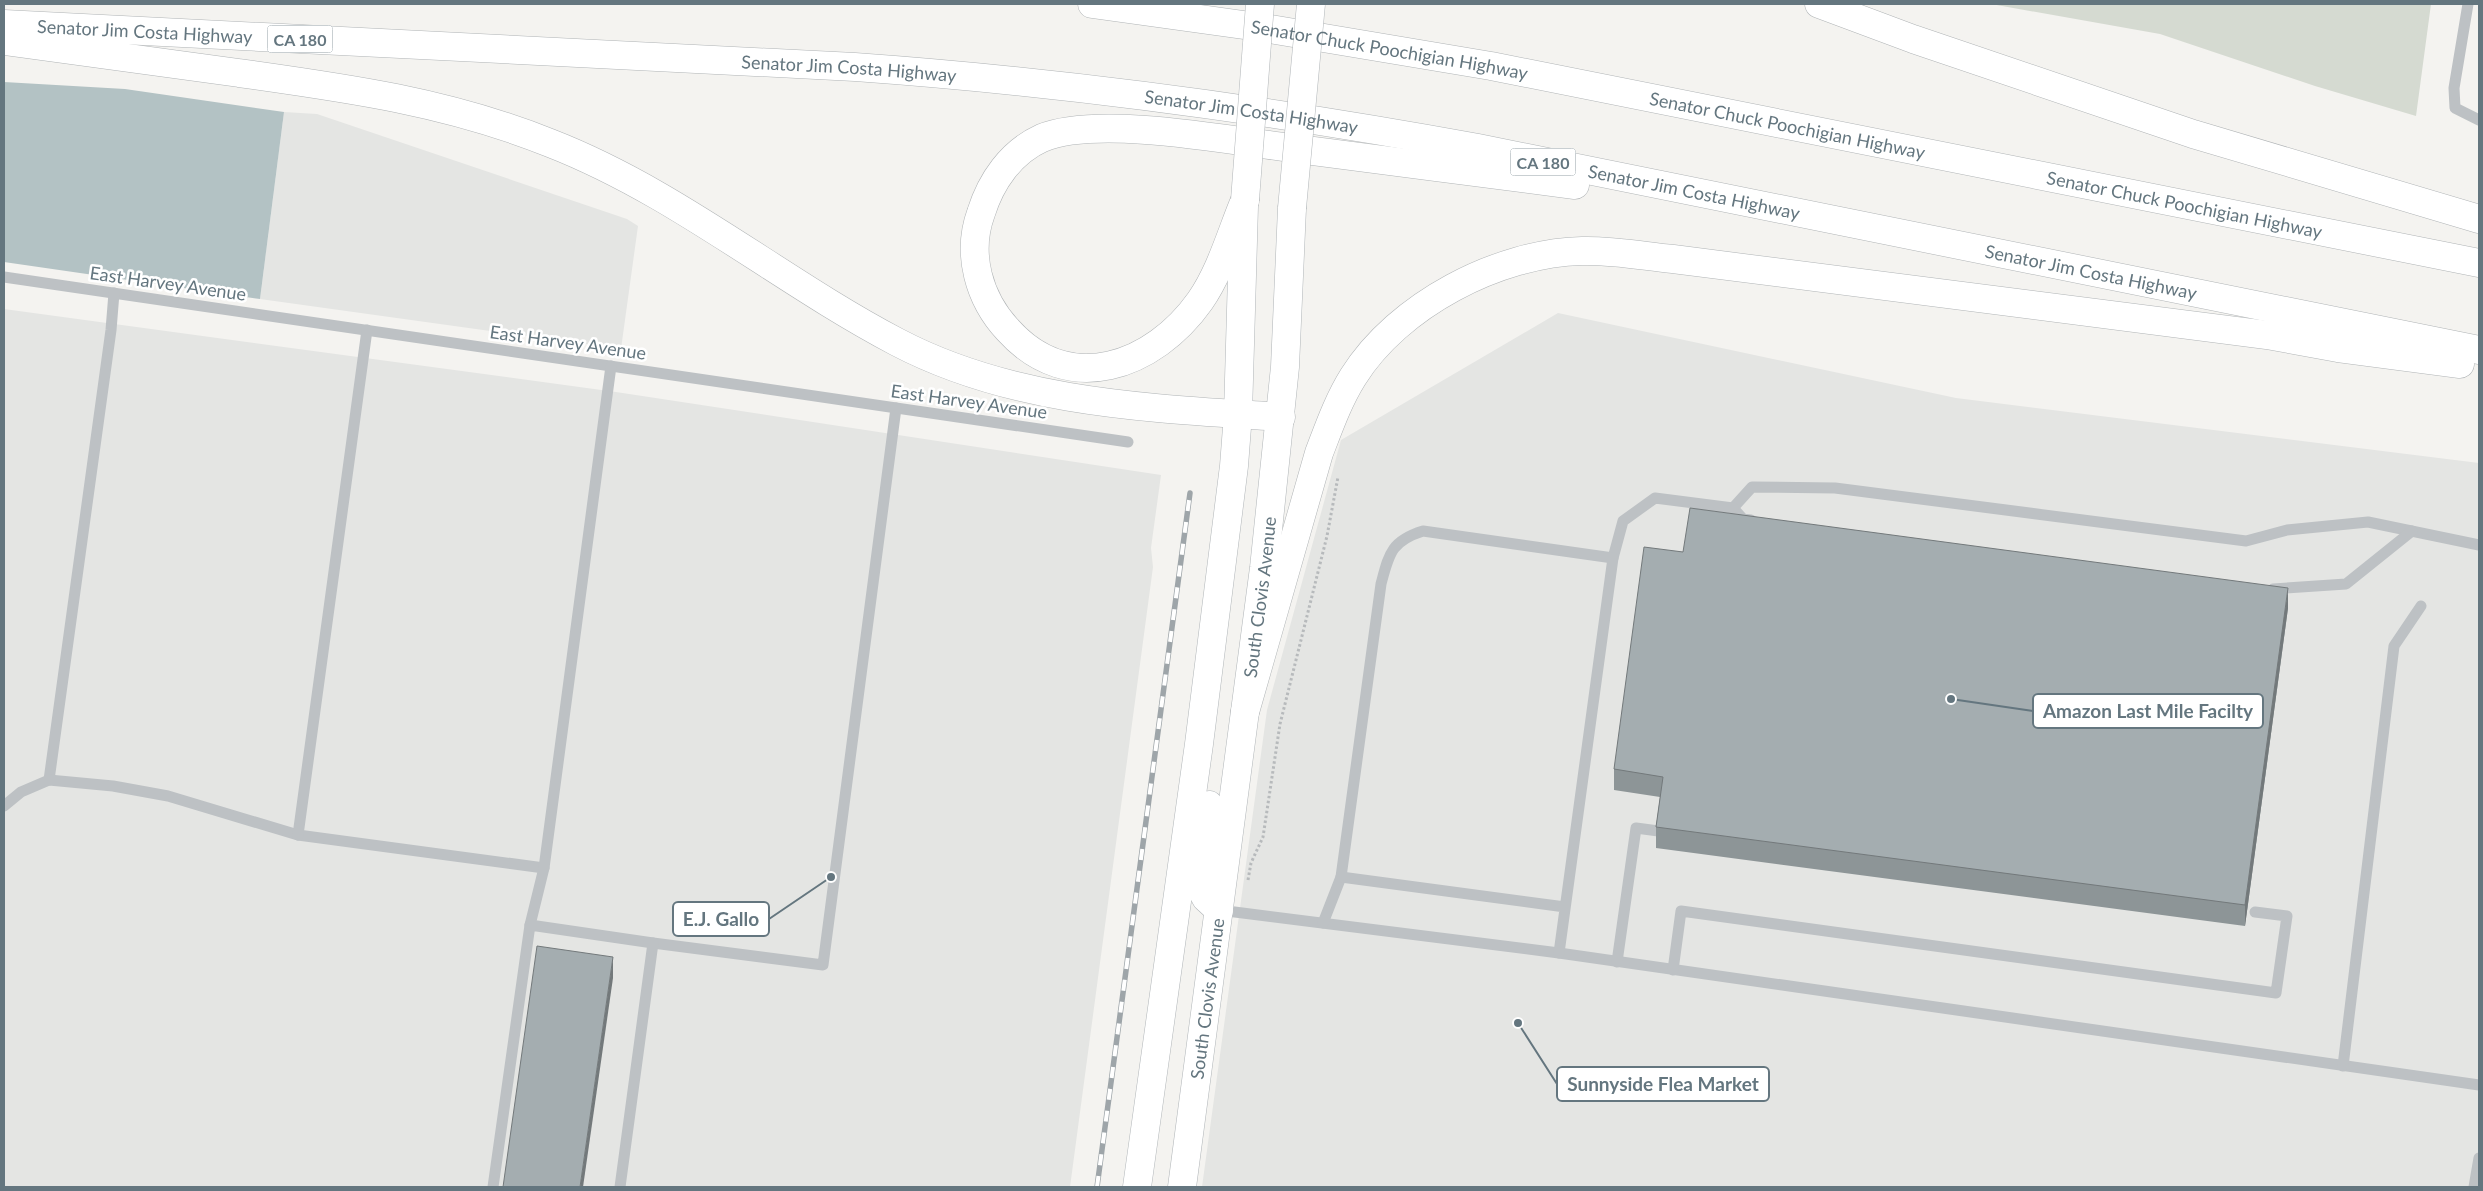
<svg xmlns="http://www.w3.org/2000/svg" width="2483" height="1191" viewBox="0 0 2483 1191" font-family="Lato,sans-serif">
  <rect width="100%" height="100%" fill="#f4f3f0"/>
  <g fill="#e4e5e3">
    <path d="M 284,112 L 317,114 L 627,219 L 638,226 L 621,349 L 260,299 Z"/>
    <path d="M 4,309 L 616,392 L 1161,475 L 1151,548 L 1153,567 L 1070,1187 L 4,1187 Z"/>
    <path d="M 1558,313 L 1956,398 L 2479,463 L 2479,1187 L 1202,1187 L 1267,710 L 1341,440 Z"/>
  </g>
  <path fill="#d5dad1" d="M 1991,4 L 2431,4 L 2416,116 L 2315,86 L 2160,34 Z"/>
  <path fill="#b3c2c4" d="M 4,82 L 125,89 L 284,112 L 260,299 L 4,262 Z"/>
  <g fill="none" stroke-linecap="round" stroke-linejoin="round">
    <g stroke="#b0b5b8" stroke-width="29">
      <g id="primary">
        <path d="M 1209,805 L 1200,887 L 1206,898 L 1219,910"/>
        <path d="M 1137,1187 L 1199,744 L 1234,466 L 1238,414 L 1244,206"/>
        <path id="s1" d="M 1182,1187 L 1264,568 L 1285,367 L 1292,208"/>
      </g>
    </g>
    <g stroke="#b0b4b6" stroke-width="29">
      <g id="motorway">
        <path id="s2" d="M 1092,4 L 1258,27 L 1491,66 L 2479,263"/>
        <path d="M 1819,4 L 1913,39 L 2193,134 L 2479,219"/>
        <path id="s3" d="M 4,24 L 855,67 C 1065,82 1271,110 1478,148 L 2479,350"/>
        <path d="M 4,41 C 82,52 161,62 239,73 C 347,88 448,102 550,143 C 676,192 779,280 897,342 C 1015,404 1151,408 1281,417"/>
        <path d="M 1245,200 C 1231,233 1221,271 1200,301 C 1154,366 1069,398 1008,330 C 979,299 966,254 981,213 C 991,181 1011,152 1042,138 C 1097,115 1229,140 1290,148 C 1385,160 1480,173 1575,185"/>
        <path d="M 1245,712 L 1319,453 C 1329,427 1338,401 1353,377 C 1398,305 1498,253 1582,251 C 1612,250 1643,256 1673,259 L 2267,335 L 2338,348 L 2460,364"/>
      </g>
    </g>
    <path stroke="#b7babc" stroke-width="3" stroke-dasharray="2.5 2.5" stroke-linecap="butt" d="M 1248,880 L 1251,863 L 1263,837 L 1280,724 L 1327,536 L 1338,477"/>
    <g stroke="#bdc1c4" stroke-width="11">
      <path d="M 2468,4 L 2454,88 L 2455,108 L 2479,120"/>
      <path d="M 4,277 L 1128,442"/>
      <path d="M 1751,520 L 1743,519 L 1733,508 L 1752,487 L 1835,488 L 2246,541 L 2287,530 L 2368,522 L 2479,545"/>
      <path d="M 1613,558 L 1623,521 L 1655,498 L 1733,508"/>
      <path d="M 2273,589 L 2346,584 L 2412,531"/>
      <path d="M 49,780 L 111,330 L 114,293"/>
      <path d="M 4,806 L 21,792 L 49,780 L 113,786 L 168,796 L 298,835 L 544,868 L 530,925"/>
      <path d="M 298,835 L 367,330"/>
      <path d="M 544,868 L 611,366"/>
      <path d="M 1219,910 L 1559,953 L 2479,1085"/>
      <path d="M 1323,923 L 1341,877"/>
      <path d="M 653,943 L 823,965 L 896,408"/>
      <path d="M 1559,953 L 1613,558 L 1423,531 C 1391,541 1389,554 1381,584 L 1341,877 L 1565,907"/>
      <path d="M 1617,962 L 1636,828 L 1666,832"/>
      <path d="M 1673,970 L 1681,911 L 2276,993 L 2287,916 L 2255,912"/>
      <path d="M 2343,1066 L 2394,646 L 2421,606"/>
      <path d="M 493,1187 L 530,925 L 653,943 L 620,1187"/>
      <path d="M 2474,1187 L 2479,1158"/>
    </g>
    <use href="#primary" stroke="#fff" stroke-width="28"/>
    <use href="#motorway" stroke="#fff" stroke-width="28"/>
    <g stroke="#9ea5a9" stroke-width="5.5">
      <path id="rail" d="M 1097,1187 L 1190,493"/>
    </g>
    <use href="#rail" stroke="#fff" stroke-width="4" stroke-dasharray="11" stroke-linecap="butt"/>
    <g stroke="#b0b5b8" stroke-width="29" stroke-linecap="butt">
      <g id="primary-bridge">
        <path d="M 1245,200 L 1260,4"/>
        <path d="M 1292,208 L 1311,4"/>
      </g>
    </g>
    <use href="#primary-bridge" stroke="#fff" stroke-width="28"/>
  </g>
  <path fill="#8d9597" d="M 1683,552 L 2288,608 L 2245,926 L 1656,848 L 1656,827 L 1660,797 L 1614,790 L 1614,769 Z"/>
  <g fill="#73797b">
    <path d="M 2288,588 L 2288,608 L 2245,926 L 2245,905 Z"/>
    <path d="M 613,957 L 613,978 L 583,1187 L 580,1187 Z"/>
  </g>
  <g fill="#a4adb0" stroke="#73797b">
    <path d="M 1690,508 L 2288,588 L 2245,905 L 1656,827 L 1663,777 L 1614,769 L 1644,547 L 1683,552 Z"/>
    <path d="M 537,946 L 613,957 L 580,1187 L 503,1187 Z"/>
  </g>
  <g text-anchor="middle" dominant-baseline="central" stroke-width="5" stroke-linejoin="round" paint-order="stroke">
    <g fill="#fff" stroke="#929fa5" stroke-width="1">
      <rect x="267.5" y="25.5" width="65" height="27" rx="4"/>
      <rect x="1510.5" y="148.5" width="65" height="27" rx="4"/>
    </g>
    <g font-size="16" font-weight="bold" fill="#64767f">
      <text x="300" y="39">CA 180</text>
      <text x="1543" y="162">CA 180</text>
    </g>
    <g font-size="18" fill="#64767f" stroke="#fff">
      <text stroke="none"><textPath href="#s3" startOffset="141">Senator Jim Costa Highway</textPath></text>
      <text stroke="none"><textPath href="#s2" startOffset="301">Senator Chuck Poochigian Highway</textPath></text>
      <text stroke="none"><textPath href="#s3" startOffset="846">Senator Jim Costa Highway</textPath></text>
      <text stroke="none"><textPath href="#s3" startOffset="1251">Senator Jim Costa Highway</textPath></text>
      <text stroke="none"><textPath href="#s2" startOffset="706">Senator Chuck Poochigian Highway</textPath></text>
      <text stroke="none"><textPath href="#s3" startOffset="1701">Senator Jim Costa Highway</textPath></text>
      <text stroke="none"><textPath href="#s2" startOffset="1111">Senator Chuck Poochigian Highway</textPath></text>
      <text stroke="none"><textPath href="#s3" startOffset="2106">Senator Jim Costa Highway</textPath></text>
      <text transform="translate(168 283) rotate(8)">East Harvey Avenue</text>
      <text transform="translate(568 342) rotate(8)">East Harvey Avenue</text>
      <text transform="translate(969 401) rotate(8)">East Harvey Avenue</text>
      <text stroke="none"><textPath href="#s1" startOffset="595">South Clovis Avenue</textPath></text>
      <text stroke="none"><textPath href="#s1" startOffset="190">South Clovis Avenue</textPath></text>
    </g>
  </g>
  <path fill="none" stroke="#64767f" stroke-width="2" d="M1951 699L2033 711M831 877L769 919M1518 1023L1557 1084"/>
  <g fill="#64767f" stroke="#fff" stroke-width="2">
    <circle cx="1951" cy="699" r="5"/>
    <circle cx="831" cy="877" r="5"/>
    <circle cx="1518" cy="1023" r="5"/>
  </g>
  <g fill="#fff" stroke="#64767f" stroke-width="2">
    <rect x="2033" y="694" width="230" height="34" rx="5"/>
    <rect x="673" y="902" width="96" height="34" rx="5"/>
    <rect x="1557" y="1067" width="212" height="34" rx="5"/>
  </g>
  <g font-size="19" text-anchor="middle" font-weight="bold" fill="#64767f">
    <text x="2148" y="718">Amazon Last Mile Facilty</text>
    <text x="721" y="926">E.J. Gallo</text>
    <text x="1663" y="1091">Sunnyside Flea Market</text>
  </g>
  <rect width="2483" height="1191" fill="none" stroke="#64767f" stroke-width="10"/>
</svg>
